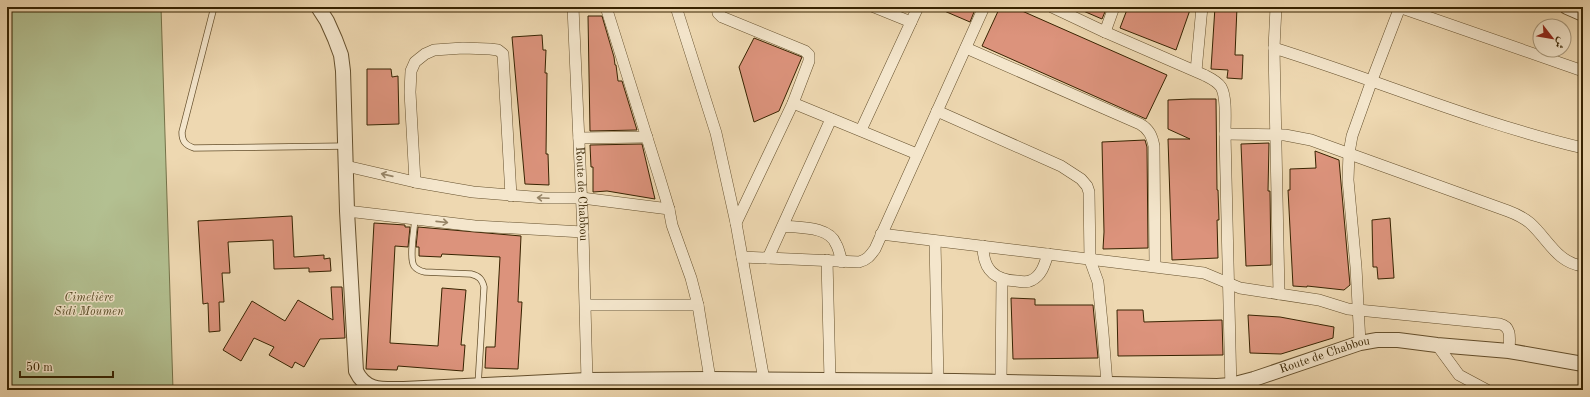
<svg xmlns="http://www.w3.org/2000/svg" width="1590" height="397" viewBox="0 0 1590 397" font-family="'Old Standard TT',Amiri,serif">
  <rect width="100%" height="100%" fill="#eed8b1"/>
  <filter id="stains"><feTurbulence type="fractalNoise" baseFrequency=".005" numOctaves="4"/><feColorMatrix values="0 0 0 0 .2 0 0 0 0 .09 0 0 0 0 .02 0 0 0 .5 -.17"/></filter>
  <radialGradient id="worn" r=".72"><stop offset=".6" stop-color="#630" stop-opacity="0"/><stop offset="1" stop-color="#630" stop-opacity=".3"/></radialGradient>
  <path fill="#b3c091" stroke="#757249" d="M 7,7 L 161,7 L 173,390 L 7,390 Z"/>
  <g fill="#dc937c" stroke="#372301">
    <path d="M 935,7 L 976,7 L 970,22 Z"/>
    <path d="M 1000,7 L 1013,7 L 1167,75 L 1146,119 L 982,46 Z"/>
    <path d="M 1074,7 L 1107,7 L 1102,19 Z"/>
    <path d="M 1128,7 L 1191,7 L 1176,50 L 1120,28 Z"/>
    <path d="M 1215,7 L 1237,7 L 1235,55 L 1243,55 L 1242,79 L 1227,78 L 1228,70 L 1211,69 Z"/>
    <path d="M 588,16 L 602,16 L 614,57 L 615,65 L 616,65 L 618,81 L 622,81 L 637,130 L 590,131 Z"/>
    <path d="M 542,35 L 543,50 L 546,50 L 545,73 L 547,73 L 546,154 L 548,154 L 549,185 L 525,184 L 512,37 Z"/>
    <path d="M 754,38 L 802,57 L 779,111 L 754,122 L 739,67 Z"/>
    <path d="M 367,69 L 391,69 L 392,77 L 398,76 L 399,124 L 367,125 Z"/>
    <path d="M 1191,99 L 1216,99 L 1217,190 L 1218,190 L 1219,220 L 1217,220 L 1218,258 L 1172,260 L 1168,139 L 1190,139 L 1168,129 L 1168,100 Z"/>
    <path d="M 1145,140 L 1147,147 L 1148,248 L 1103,249 L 1104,232 L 1102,142 Z"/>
    <path d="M 1269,143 L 1268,191 L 1270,191 L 1271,265 L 1246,266 L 1241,144 Z"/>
    <path d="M 642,144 L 655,199 L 607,191 L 593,192 L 593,167 L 591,167 L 590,145 Z"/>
    <path d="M 1315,151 L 1339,160 L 1350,285 L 1344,290 L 1307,286 L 1307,287 L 1293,286 L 1288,190 L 1290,190 L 1290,169 L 1316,168 Z"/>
    <path d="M 292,216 L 294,257 L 324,255 L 324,259 L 330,258 L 331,271 L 309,272 L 309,268 L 274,269 L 273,240 L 228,242 L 230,273 L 222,273 L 224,302 L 219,302 L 220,331 L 209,332 L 208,303 L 203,304 L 198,221 Z"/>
    <path d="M 1390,218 L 1394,278 L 1378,279 L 1377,267 L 1373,267 L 1372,220 Z"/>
    <path d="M 374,223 L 405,225 L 405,227 L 410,227 L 408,247 L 395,246 L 390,343 L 438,346 L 442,288 L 466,290 L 461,345 L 465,345 L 463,371 L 398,366 L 397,370 L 366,369 Z"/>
    <path d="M 418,227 L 521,236 L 518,302 L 522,302 L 518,369 L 485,368 L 486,347 L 495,347 L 500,257 L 442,254 L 441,257 L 419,256 L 419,247 L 416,247 Z"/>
    <path d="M 331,287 L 342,287 L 345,338 L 320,339 L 304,367 L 295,362 L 292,368 L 269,355 L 274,347 L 254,338 L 241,361 L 223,350 L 252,301 L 285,321 L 298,300 L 333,320 Z"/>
    <path d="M 1011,298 L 1035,299 L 1035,305 L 1093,305 L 1098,358 L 1013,359 Z"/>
    <path d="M 1117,310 L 1143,310 L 1144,322 L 1222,320 L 1223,355 L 1118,356 Z"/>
    <path d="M 1248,315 L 1280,317 L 1334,327 L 1333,338 L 1281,354 L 1250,353 Z"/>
  </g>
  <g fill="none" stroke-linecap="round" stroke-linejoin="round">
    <g stroke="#65502d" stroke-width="7">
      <g id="service">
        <path d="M 214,7 L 182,132 C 182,141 185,145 194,148 L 346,146"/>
        <path d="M 415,219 C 414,230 409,258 414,266 C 417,270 420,271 425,272 L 471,274 C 479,276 482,279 484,287 L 478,385"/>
      </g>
    </g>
    <g stroke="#65502d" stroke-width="12">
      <g id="minor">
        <path id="s1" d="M 573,7 L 583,232 L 587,380"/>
        <path d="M 606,7 L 659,176 L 669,209 L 672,225 L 691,278 L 698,305 L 710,379"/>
        <path d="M 676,7 L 716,133 L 736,223 L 764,380"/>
        <path d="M 717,7 L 718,13 L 722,17 L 805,51 L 809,55 L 809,61 L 793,103 L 736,223"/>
        <path d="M 874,7 L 911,22"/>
        <path d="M 1052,7 L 1105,32 L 1204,75 C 1210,78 1217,81 1221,87 C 1227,97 1225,122 1225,134 L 1231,390"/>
        <path d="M 1276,7 L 1274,48 L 1279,294"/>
        <path d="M 1399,7 L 1583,71"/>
        <path d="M 1105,32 L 1114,7"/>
        <path d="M 966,48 L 1140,124 C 1149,129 1152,136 1154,146 L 1155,266"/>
        <path d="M 1274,48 C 1377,80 1477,123 1583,148"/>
        <path d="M 1196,71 L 1202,7"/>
        <path d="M 793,103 L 917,154"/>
        <path d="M 937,111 L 1061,166 L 1081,179 L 1087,186 L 1089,192 L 1090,260 L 1098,282 L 1103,333 L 1107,384"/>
        <path d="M 861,130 L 918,7"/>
        <path d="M 1225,134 L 1285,135 L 1311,140 L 1508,211 C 1516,214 1523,217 1530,223 C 1548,239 1557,263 1583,266"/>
        <path d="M 579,138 L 647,137"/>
        <path d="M 346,166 L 415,182 L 473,192 L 545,198 L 582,198 L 669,209"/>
        <path d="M 415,182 L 410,92 L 411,71 L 415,62 L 425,54 L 434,50 L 463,48 L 490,49 L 498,50 L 503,54 L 511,196"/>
        <path d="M 347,211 L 475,226 L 583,232"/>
        <path d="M 783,226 C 799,228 829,226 836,244 C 839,249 840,256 842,262"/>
        <path d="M 881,234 L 1204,273 L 1240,288 L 1319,300 L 1348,309 L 1500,324 C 1513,327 1509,341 1509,351"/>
        <path d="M 935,241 L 938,381"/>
        <path d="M 983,246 C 983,269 994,280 1017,281 C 1022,282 1027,283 1032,280 C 1042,275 1045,263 1048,254"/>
        <path d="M 742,257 L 859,262 C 867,260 870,256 875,249 L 984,7"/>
        <path d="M 768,258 L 831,119"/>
        <path d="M 827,260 L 830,380"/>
        <path d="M 586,305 L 698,305"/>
        <path d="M 1360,343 L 1356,267 L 1348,180 L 1349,153 L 1352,136 L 1372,80 L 1400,7"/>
        <path d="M 1437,345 L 1459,375 L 1487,390"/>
        <path d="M 741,380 L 741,390"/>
        <path d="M 1001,382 L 1002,279"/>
      </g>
    </g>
    <g stroke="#65502d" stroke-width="16">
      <g id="tertiary">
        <path id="s2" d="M 318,7 L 327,21 L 335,39 L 341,55 L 343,71 L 347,211 L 356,371 C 366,392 383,389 404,389 L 587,380 L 710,379 L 955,381 L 1217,386 L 1231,385 L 1254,379 L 1360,343 L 1377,340 L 1398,340 L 1437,345 L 1509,351 L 1583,364"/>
        <path d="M 1567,7 L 1583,14"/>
      </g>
    </g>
    <use href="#service" stroke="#f4e6cc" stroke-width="5.5"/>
    <use href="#minor" stroke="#f4e6cc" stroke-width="11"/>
    <use href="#tertiary" stroke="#f4e6cc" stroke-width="14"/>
  </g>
  <defs><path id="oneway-shaft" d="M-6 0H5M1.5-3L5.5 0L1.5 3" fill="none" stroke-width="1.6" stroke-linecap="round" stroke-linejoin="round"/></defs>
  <g stroke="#968466">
    <use href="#oneway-shaft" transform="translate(387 175) rotate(-167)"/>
    <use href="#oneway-shaft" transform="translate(543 198) rotate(-177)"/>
    <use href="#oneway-shaft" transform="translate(442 222) rotate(6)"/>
  </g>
  <g text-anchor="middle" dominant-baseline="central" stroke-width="3" stroke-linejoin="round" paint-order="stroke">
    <g font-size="12" fill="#372301" stroke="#f4e6cc">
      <text stroke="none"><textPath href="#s1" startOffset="187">Route de Chabbou</textPath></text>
      <text stroke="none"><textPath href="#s2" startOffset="1351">Route de Chabbou</textPath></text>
    </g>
    <g font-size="12" font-style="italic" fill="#564a25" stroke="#f4e6cc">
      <text x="89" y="298">Cimetière<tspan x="89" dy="14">Sidi Moumen</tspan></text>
    </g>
  </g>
  <rect width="1590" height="397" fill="none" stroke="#eed8b1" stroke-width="24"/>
  <rect x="8" y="8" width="1574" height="381" fill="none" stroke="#372301" stroke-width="2"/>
  <rect x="12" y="12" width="1566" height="373" fill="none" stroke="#372301"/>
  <g transform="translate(1552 38) rotate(121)"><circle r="19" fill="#f4e6cc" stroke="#a8987b"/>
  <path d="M0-3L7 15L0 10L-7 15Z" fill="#8f2418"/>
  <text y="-6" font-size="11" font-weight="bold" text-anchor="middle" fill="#372301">ش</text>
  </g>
  <path d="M20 371v6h93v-6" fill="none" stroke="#372301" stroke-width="2"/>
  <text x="26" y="371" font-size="12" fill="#372301" stroke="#f4e6cc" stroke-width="3" paint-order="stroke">50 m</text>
  <rect width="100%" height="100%" filter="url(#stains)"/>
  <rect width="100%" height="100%" fill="url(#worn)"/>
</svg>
